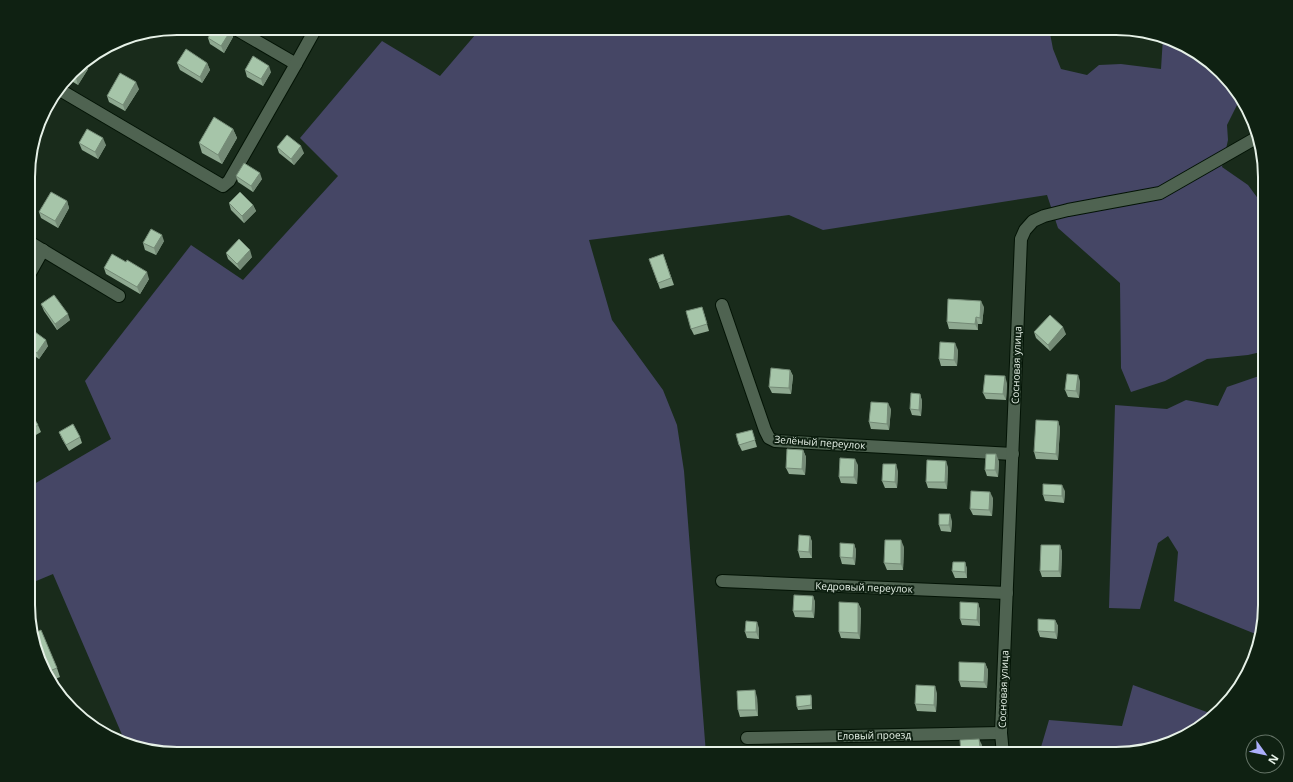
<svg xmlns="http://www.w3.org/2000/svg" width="1293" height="782" viewBox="0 0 1293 782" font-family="'Open Sans',sans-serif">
  <rect width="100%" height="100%" fill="#192b1b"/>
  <g fill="#454665">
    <path d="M 481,28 L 1049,28 L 1053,49 L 1061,69 L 1087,75 L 1099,65 L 1121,64 L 1161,69 L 1163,37 L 1190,48 L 1221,72 L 1241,97 L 1227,125 L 1228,140 L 1222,167 L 1248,185 L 1265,208 L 1265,351 L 1248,355 L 1207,359 L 1165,381 L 1131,392 L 1121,368 L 1120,283 L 1058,228 L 1047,195 L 823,230 L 789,215 L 589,240 L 612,320 L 663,390 L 677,425 L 684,471 L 706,754 L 177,754 L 139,749 L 126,744 L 53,574 L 29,584 L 29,487 L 111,439 L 85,381 L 191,245 L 243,280 L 338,176 L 300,138 L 382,41 L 440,76 Z"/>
    <path d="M 1259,376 L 1265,377 L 1265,614 L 1258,635 L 1174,601 L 1178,552 L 1168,536 L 1158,543 L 1140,609 L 1109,608 L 1115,405 L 1167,409 L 1186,400 L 1218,406 L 1227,387 Z"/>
    <path d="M 1133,685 L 1215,715 L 1190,734 L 1125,754 L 1039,754 L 1049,720 L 1122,726 Z"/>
  </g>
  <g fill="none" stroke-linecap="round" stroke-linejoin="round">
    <g stroke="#031305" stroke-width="14">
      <g id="minor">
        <path d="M 234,28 L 296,64"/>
        <path d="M 60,90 L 223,186 L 229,181 L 296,64 L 316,28"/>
        <path d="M 29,242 L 119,296"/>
        <path d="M 29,275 L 43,250"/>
        <path d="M 722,305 L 765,430 L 769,438 L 775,441 L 1013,454"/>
        <path d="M 722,581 L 1007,593"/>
        <path d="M 747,738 L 1001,733"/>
        <path d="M 1003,754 L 1001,733 L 1021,239 L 1025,230 L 1033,221 L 1044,216 L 1068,210 L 1160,193 L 1256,138"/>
      </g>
    </g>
    <use href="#minor" stroke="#4f6351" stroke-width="12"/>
  </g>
  <g fill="#8fa991">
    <path d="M 231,30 L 233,37 L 224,53 L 210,44 L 208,38 Z"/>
    <path d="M 177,63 L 207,63 L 210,70 L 202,83 L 180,70 Z"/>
    <path d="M 79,65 L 88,69 L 78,85 L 68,79 Z"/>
    <path d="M 245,70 L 271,72 L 263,86 L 247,77 Z"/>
    <path d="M 139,89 L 125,111 L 109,102 L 107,96 Z"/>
    <path d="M 233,129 L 237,138 L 222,164 L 202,153 L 199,143 Z"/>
    <path d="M 79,143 L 106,145 L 98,159 L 82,150 Z"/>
    <path d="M 277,147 L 304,153 L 294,165 L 279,153 Z"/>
    <path d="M 236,176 L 262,179 L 253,192 L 238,182 Z"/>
    <path d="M 67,201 L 69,208 L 58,228 L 41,218 L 39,212 Z"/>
    <path d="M 229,203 L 253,205 L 256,211 L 244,223 L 231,210 Z"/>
    <path d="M 164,241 L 156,255 L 145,250 L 143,243 Z"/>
    <path d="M 226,253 L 252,257 L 240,270 L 228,259 Z"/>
    <path d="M 663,254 L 674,285 L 660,289 L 649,259 Z"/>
    <path d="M 104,268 L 149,279 L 140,294 L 106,274 Z"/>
    <path d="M 41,304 L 70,320 L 57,330 L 44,311 Z"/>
    <path d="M 984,307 L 982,324 L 978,324 L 978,330 L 949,329 L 947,322 Z"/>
    <path d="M 704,313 L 709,331 L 694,335 L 691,329 Z"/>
    <path d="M 29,331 L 48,346 L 39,359 L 29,352 Z"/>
    <path d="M 1034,332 L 1066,334 L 1050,351 L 1036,338 Z"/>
    <path d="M 958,350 L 957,366 L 941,366 L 939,359 Z"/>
    <path d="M 790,370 L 793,376 L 791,394 L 772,393 L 769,387 Z"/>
    <path d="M 1080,381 L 1079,398 L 1068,397 L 1065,390 Z"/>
    <path d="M 1007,383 L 1006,400 L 986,399 L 983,393 Z"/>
    <path d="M 920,394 L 922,401 L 921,416 L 912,415 L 910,409 Z"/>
    <path d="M 891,409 L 889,430 L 871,429 L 869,422 Z"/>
    <path d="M 29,410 L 38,425 L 41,432 L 29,439 Z"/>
    <path d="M 1058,421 L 1060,428 L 1058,460 L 1036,459 L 1034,452 Z"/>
    <path d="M 752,430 L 757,447 L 742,451 L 739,445 Z"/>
    <path d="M 59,432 L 80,437 L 82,443 L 69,451 L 62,439 Z"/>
    <path d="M 803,450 L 806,457 L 805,475 L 789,474 L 786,468 Z"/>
    <path d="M 999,461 L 998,477 L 987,476 L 985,470 Z"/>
    <path d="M 858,465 L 857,484 L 841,483 L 839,477 Z"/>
    <path d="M 948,467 L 947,489 L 928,488 L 926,482 Z"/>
    <path d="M 898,471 L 897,488 L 885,488 L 882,481 Z"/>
    <path d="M 1065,491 L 1064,503 L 1045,501 L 1043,495 Z"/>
    <path d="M 993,498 L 992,516 L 973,515 L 970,509 Z"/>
    <path d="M 952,521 L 951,532 L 941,531 L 939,525 Z"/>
    <path d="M 810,536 L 812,542 L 812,558 L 800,558 L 798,551 Z"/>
    <path d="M 854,544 L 856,550 L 855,565 L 842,564 L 840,557 Z"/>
    <path d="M 1060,545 L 1062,552 L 1061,577 L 1042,577 L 1040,571 Z"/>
    <path d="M 904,547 L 903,570 L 887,570 L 884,563 Z"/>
    <path d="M 965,562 L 967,569 L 967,578 L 955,578 L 952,571 Z"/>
    <path d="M 813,596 L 815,602 L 814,618 L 795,617 L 793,611 Z"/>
    <path d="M 858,603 L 861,609 L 860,639 L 841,638 L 839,632 Z"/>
    <path d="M 978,603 L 980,610 L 980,626 L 962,625 L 960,619 Z"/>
    <path d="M 1055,620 L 1058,626 L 1057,639 L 1040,637 L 1038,631 Z"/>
    <path d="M 759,628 L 759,639 L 747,638 L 745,632 Z"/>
    <path d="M 33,634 L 57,668 L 60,677 L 51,681 Z"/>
    <path d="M 985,663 L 988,670 L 987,688 L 961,687 L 959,681 Z"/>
    <path d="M 937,693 L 936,712 L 917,711 L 915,704 Z"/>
    <path d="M 757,697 L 758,716 L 740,717 L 738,710 Z"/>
    <path d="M 812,698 L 812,709 L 798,710 L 797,707 Z"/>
  </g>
  <g fill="#748a76">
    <path d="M 231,30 L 233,37 L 224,53 L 221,46 Z"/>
    <path d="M 85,62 L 88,69 L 78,85 L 76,78 Z"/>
    <path d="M 207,63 L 210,70 L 202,83 L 200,77 Z"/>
    <path d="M 269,66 L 271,72 L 263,86 L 261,79 Z"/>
    <path d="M 136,82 L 139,89 L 125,111 L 123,105 Z"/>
    <path d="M 233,129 L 237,138 L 222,164 L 218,155 Z"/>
    <path d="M 103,138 L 106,145 L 98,159 L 95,152 Z"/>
    <path d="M 301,146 L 304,153 L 294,165 L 291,159 Z"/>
    <path d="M 260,173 L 262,179 L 253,192 L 251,186 Z"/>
    <path d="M 67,201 L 69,208 L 58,228 L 55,221 Z"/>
    <path d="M 253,205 L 256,211 L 244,223 L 242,216 Z"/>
    <path d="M 162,235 L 164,241 L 156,255 L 154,248 Z"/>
    <path d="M 250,250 L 252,257 L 240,270 L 237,264 Z"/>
    <path d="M 147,272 L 149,279 L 140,294 L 137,287 Z"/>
    <path d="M 981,301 L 984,307 L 982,324 L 980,318 Z"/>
    <path d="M 68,314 L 70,320 L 57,330 L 55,324 Z"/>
    <path d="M 976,317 L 978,324 L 978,330 L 975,324 Z"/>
    <path d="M 1063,327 L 1066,334 L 1050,351 L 1048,345 Z"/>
    <path d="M 46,340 L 48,346 L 39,359 L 37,353 Z"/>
    <path d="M 955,343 L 958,350 L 957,366 L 954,360 Z"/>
    <path d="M 790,370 L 793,376 L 791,394 L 789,388 Z"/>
    <path d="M 1078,375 L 1080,381 L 1079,398 L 1076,391 Z"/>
    <path d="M 1005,376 L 1007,383 L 1006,400 L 1003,394 Z"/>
    <path d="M 920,394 L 922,401 L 921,416 L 919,410 Z"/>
    <path d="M 888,403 L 891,409 L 889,430 L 887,424 Z"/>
    <path d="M 1058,421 L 1060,428 L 1058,460 L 1056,454 Z"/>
    <path d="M 803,450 L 806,457 L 805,475 L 802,469 Z"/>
    <path d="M 996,454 L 999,461 L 998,477 L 995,470 Z"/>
    <path d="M 855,459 L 858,465 L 857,484 L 854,477 Z"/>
    <path d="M 946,461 L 948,467 L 947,489 L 945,482 Z"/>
    <path d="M 896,464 L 898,471 L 897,488 L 895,482 Z"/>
    <path d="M 1062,485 L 1065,491 L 1064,503 L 1062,496 Z"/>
    <path d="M 990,492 L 993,498 L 992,516 L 989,510 Z"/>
    <path d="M 950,514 L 952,521 L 951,532 L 949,525 Z"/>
    <path d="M 810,536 L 812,542 L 812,558 L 809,552 Z"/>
    <path d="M 901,540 L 904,547 L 903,570 L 901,564 Z"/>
    <path d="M 854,544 L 856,550 L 855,565 L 853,558 Z"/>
    <path d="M 1060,545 L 1062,552 L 1061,577 L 1059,571 Z"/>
    <path d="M 965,562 L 967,569 L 967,578 L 965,572 Z"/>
    <path d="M 813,596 L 815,602 L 814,618 L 812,611 Z"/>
    <path d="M 858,603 L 861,609 L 860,639 L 858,633 Z"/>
    <path d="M 978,603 L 980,610 L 980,626 L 977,620 Z"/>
    <path d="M 1055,620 L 1058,626 L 1057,639 L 1055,632 Z"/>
    <path d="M 757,622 L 759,628 L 759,639 L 756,632 Z"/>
    <path d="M 985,663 L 988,670 L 987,688 L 984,682 Z"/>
    <path d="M 935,686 L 937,693 L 936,712 L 934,705 Z"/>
    <path d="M 755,690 L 757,697 L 758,716 L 756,710 Z"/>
    <path d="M 811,695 L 812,698 L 812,709 L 811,705 Z"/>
    <path d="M 979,739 L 982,745 L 982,754 L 981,754 Z"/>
  </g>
  <g fill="#a6c5a9" stroke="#748a76">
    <path d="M 214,28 L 227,28 L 231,30 L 221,46 L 208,38 Z"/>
    <path d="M 186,49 L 207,63 L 200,77 L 177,63 Z"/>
    <path d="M 253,56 L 269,66 L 261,79 L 245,70 Z"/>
    <path d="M 84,62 L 85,62 L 76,78 L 71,75 L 79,65 Z"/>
    <path d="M 120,73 L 136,82 L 123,105 L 107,96 Z"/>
    <path d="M 214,117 L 233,129 L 218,155 L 199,143 Z"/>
    <path d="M 87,129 L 103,138 L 95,152 L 79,143 Z"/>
    <path d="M 287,135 L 301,146 L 291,159 L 277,147 Z"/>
    <path d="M 244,163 L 260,173 L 251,186 L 236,176 Z"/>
    <path d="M 51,192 L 67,201 L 55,221 L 39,212 Z"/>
    <path d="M 240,192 L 253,205 L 242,216 L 229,203 Z"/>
    <path d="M 151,229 L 162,235 L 154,248 L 143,243 Z"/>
    <path d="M 239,239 L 250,250 L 237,264 L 226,253 Z"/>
    <path d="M 112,254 L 126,262 L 127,260 L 147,272 L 137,287 L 104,268 Z"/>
    <path d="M 663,254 L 671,278 L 658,283 L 649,259 Z"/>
    <path d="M 54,295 L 68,314 L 55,324 L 41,304 Z"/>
    <path d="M 948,299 L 981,301 L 980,318 L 976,317 L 975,324 L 947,322 Z"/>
    <path d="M 702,307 L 707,324 L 691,329 L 686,311 Z"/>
    <path d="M 1050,315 L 1063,327 L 1048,345 L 1034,332 Z"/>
    <path d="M 31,329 L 46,340 L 37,353 L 29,348 L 29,331 Z"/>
    <path d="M 940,342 L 955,343 L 954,360 L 939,359 Z"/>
    <path d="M 771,368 L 790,370 L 789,388 L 769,387 Z"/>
    <path d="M 1067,374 L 1078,375 L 1076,391 L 1065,390 Z"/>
    <path d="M 985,375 L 1005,376 L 1003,394 L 983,393 Z"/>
    <path d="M 911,393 L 920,394 L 919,410 L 910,409 Z"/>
    <path d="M 871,402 L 888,403 L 887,424 L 869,422 Z"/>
    <path d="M 29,410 L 38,425 L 29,431 Z"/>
    <path d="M 1036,420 L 1058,421 L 1056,454 L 1034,452 Z"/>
    <path d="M 73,424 L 80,437 L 66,445 L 59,432 Z"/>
    <path d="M 752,430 L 755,440 L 739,445 L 736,434 Z"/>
    <path d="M 787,449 L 803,450 L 802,469 L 786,468 Z"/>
    <path d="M 986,454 L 996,454 L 995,470 L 985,470 Z"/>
    <path d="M 840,458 L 855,459 L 854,477 L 839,477 Z"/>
    <path d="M 927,460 L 946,461 L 945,482 L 926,482 Z"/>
    <path d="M 883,464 L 896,464 L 895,482 L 882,481 Z"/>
    <path d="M 1043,484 L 1062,485 L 1062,496 L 1043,495 Z"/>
    <path d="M 971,491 L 990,492 L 989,510 L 970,509 Z"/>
    <path d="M 939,514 L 950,514 L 949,525 L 939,525 Z"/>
    <path d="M 799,535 L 810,536 L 809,552 L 798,551 Z"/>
    <path d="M 885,540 L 901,540 L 901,564 L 884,563 Z"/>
    <path d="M 840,543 L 854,544 L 853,558 L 840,557 Z"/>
    <path d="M 1041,545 L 1060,545 L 1059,571 L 1040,571 Z"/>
    <path d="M 953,562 L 965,562 L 965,572 L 952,571 Z"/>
    <path d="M 794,595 L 813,596 L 812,611 L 793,611 Z"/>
    <path d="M 839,602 L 858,603 L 858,633 L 839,632 Z"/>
    <path d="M 960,602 L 978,603 L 977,620 L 960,619 Z"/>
    <path d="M 1038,619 L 1055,620 L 1055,632 L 1038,631 Z"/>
    <path d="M 746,621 L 757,622 L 756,632 L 745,632 Z"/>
    <path d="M 41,630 L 57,668 L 47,672 L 33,634 Z"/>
    <path d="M 959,662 L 985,663 L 984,682 L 959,681 Z"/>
    <path d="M 916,685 L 935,686 L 934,705 L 915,704 Z"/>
    <path d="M 755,690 L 756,710 L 738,710 L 737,691 Z"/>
    <path d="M 811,695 L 811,705 L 797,707 L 796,696 Z"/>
    <path d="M 979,739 L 981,754 L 961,754 L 960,740 Z"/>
  </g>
  <g text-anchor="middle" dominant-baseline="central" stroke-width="4" stroke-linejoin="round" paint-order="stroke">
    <g font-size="10" fill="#e6f1e7" stroke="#0f2112">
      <text transform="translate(1016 365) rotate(-88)">Сосновая улица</text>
      <text transform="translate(820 442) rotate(4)">Зелёный переулок</text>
      <text transform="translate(864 587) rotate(2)">Кедровый переулок</text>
      <text transform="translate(1003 689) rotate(-88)">Сосновая улица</text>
      <text transform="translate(874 735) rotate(-1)">Еловый проезд</text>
    </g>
  </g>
  <path d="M0 0H1293V782H0ZM177 35H1116A142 142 0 0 1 1258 177V605A142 142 0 0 1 1116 747H177A142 142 0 0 1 35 605V177A142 142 0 0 1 177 35Z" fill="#0f2112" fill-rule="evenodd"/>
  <path fill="none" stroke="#e6f1e7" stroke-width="2" d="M177 35H1116A142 142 0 0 1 1258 177V605A142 142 0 0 1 1116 747H177A142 142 0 0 1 35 605V177A142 142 0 0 1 177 35Z"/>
  <g transform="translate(1265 754) rotate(123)"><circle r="19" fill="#0f2112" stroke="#657467"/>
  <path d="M0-3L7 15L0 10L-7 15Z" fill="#acaffb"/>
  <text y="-6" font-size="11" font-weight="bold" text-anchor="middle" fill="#e6f1e7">N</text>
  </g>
</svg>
